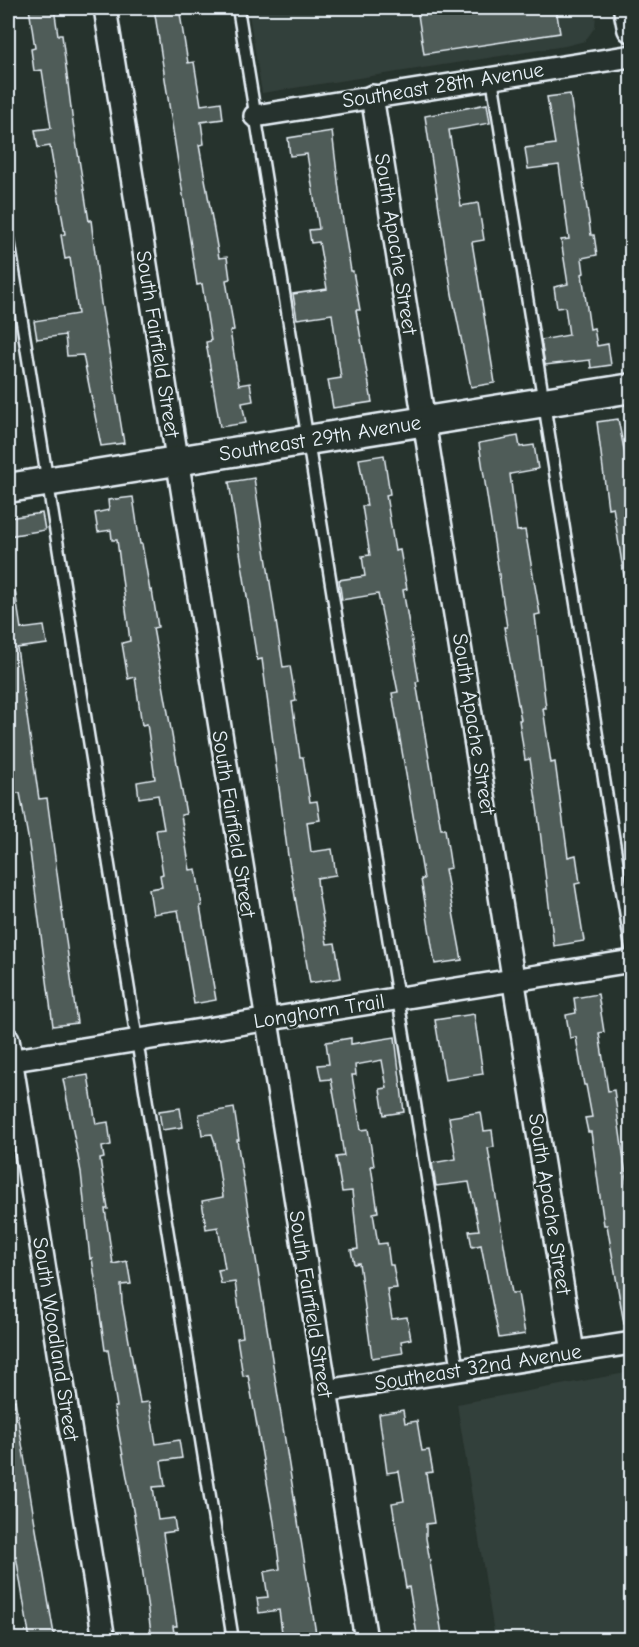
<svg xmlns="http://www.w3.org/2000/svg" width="639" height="1647" viewBox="0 0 639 1647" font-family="'Comic Neue',sans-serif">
  <rect width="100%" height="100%" fill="#26332d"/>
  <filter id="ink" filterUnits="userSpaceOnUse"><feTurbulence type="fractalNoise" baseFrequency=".0167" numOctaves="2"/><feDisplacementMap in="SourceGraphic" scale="12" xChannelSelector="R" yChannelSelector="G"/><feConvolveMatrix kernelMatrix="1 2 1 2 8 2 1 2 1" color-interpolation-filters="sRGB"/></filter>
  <g filter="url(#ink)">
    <g fill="#333f3a">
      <path d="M 248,8 L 594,8 L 596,15 L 595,27 L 585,41 L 565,46 L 262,93 Z"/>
      <path d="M 631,1372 L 631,1639 L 495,1639 L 457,1404 Z"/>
    </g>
    <g fill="#505c59" stroke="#e8f1f8" stroke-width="1.5">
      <path d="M 29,8 L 54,8 L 58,35 L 62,35 L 72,116 L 89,221 L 91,220 L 101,303 L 124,443 L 101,446 L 83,355 L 67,356 L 65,335 L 37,339 L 34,321 L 78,314 L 70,258 L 65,259 L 61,235 L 65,234 L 50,146 L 38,148 L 35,130 L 51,128 L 42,70 L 34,71 L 31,49 L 35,48 Z"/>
      <path d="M 154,8 L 179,8 L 188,63 L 194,62 L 201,105 L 221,102 L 223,119 L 201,122 L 204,144 L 199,145 L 219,258 L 227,257 L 230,279 L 226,280 L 234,330 L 230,331 L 239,385 L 250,383 L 253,401 L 242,403 L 246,423 L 220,427 L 206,342 L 211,341 L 202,284 L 197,285 Z"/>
      <path d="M 417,8 L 556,8 L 560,33 L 424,54 Z"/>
      <path d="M 570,94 L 591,235 L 594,235 L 597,255 L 582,258 L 584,273 L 582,274 L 590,329 L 594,328 L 597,346 L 608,344 L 611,365 L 591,368 L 590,360 L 545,365 L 541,340 L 569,335 L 565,307 L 557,308 L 554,287 L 568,284 L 561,240 L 569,239 L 559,165 L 528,169 L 525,148 L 555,144 L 547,97 Z"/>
      <path d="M 487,104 L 490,123 L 449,130 L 461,206 L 478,203 L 484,240 L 472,242 L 495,383 L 471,387 L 452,294 L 425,116 Z"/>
      <path d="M 332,131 L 342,215 L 351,271 L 353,271 L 360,310 L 356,310 L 372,402 L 333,408 L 328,380 L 341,378 L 332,314 L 297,319 L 293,294 L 327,289 L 319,242 L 311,243 L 309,230 L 319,229 L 307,154 L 290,156 L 288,138 Z"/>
      <path d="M 618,419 L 632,489 L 632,575 L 624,576 L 613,507 L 608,508 L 597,422 Z"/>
      <path d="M 518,436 L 520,447 L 534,445 L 538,469 L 510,474 L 517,531 L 525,530 L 540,614 L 535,615 L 546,708 L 543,708 L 551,763 L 555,762 L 568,857 L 576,855 L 580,883 L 575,884 L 584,941 L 554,946 L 538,814 L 530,759 L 525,760 L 519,720 L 521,720 L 504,627 L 507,627 L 479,443 Z"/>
      <path d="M 384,455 L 390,494 L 386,495 L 395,551 L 400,550 L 407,589 L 403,590 L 419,681 L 416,682 L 441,829 L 445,829 L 451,868 L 445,869 L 462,960 L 435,964 L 421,879 L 424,879 L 392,693 L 398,692 L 378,594 L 342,600 L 339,580 L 365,576 L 362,556 L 370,555 L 362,506 L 367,506 L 359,459 Z"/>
      <path d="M 254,478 L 283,667 L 290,666 L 296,701 L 292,702 L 300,757 L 303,757 L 310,802 L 317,801 L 320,820 L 307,822 L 311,852 L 332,849 L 336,875 L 317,878 L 318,890 L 327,944 L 335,943 L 341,978 L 310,983 L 288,856 L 262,659 L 257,660 L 229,482 Z"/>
      <path d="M 133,497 L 140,544 L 142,544 L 150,591 L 152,590 L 158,627 L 153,628 L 186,814 L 181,815 L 190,870 L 196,869 L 202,906 L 200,906 L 216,1000 L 194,1004 L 178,910 L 153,914 L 149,889 L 162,887 L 160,875 L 163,874 L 156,830 L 164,829 L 158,795 L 139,798 L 137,782 L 155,779 L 147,724 L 142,725 L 135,677 L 128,679 L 122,643 L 130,641 L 117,540 L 112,540 L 111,530 L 98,532 L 95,513 L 109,510 L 108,500 Z"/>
      <path d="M 42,513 L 45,530 L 8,536 L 8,518 Z"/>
      <path d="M 15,590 L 21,629 L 44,626 L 47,644 L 17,648 L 39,799 L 47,798 L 77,1023 L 53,1026 L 28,837 L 20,793 L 15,793 L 8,743 L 8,591 Z"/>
      <path d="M 598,994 L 604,1032 L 599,1033 L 608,1091 L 614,1090 L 627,1182 L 630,1182 L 632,1189 L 632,1323 L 624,1324 L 607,1225 L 604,1225 L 591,1132 L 588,1132 L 585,1118 L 592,1117 L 586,1085 L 584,1085 L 576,1037 L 570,1038 L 566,1015 L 576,1013 L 574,998 Z"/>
      <path d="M 474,1014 L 483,1074 L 445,1080 L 435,1020 Z"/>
      <path d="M 395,1037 L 404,1112 L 384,1115 L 380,1089 L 387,1088 L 382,1060 L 355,1065 L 356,1075 L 352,1075 L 361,1130 L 368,1129 L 374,1166 L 371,1166 L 378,1212 L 373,1213 L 378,1244 L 387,1243 L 390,1265 L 393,1265 L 397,1288 L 387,1289 L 392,1319 L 407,1317 L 411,1339 L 401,1341 L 403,1353 L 372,1358 L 359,1263 L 354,1264 L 351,1250 L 358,1249 L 352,1191 L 342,1192 L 336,1157 L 344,1156 L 339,1124 L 331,1079 L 321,1080 L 318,1065 L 329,1064 L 326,1042 L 351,1038 L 351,1044 Z"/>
      <path d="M 88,1075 L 96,1124 L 108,1122 L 111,1145 L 102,1147 L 104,1158 L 100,1159 L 108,1209 L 105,1209 L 113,1264 L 127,1261 L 131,1284 L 121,1285 L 122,1302 L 140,1403 L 149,1402 L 156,1444 L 179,1440 L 182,1458 L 161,1461 L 165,1486 L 153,1487 L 158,1520 L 174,1518 L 176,1531 L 163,1533 L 177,1626 L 173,1626 L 175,1640 L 152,1640 L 138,1537 L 114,1407 L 117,1407 L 108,1350 L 105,1350 L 92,1258 L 90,1259 L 81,1172 L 63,1079 Z"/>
      <path d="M 180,1108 L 183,1127 L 162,1130 L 159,1111 Z"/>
      <path d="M 234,1108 L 239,1140 L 237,1140 L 317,1640 L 283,1640 L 279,1610 L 259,1613 L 257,1598 L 268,1597 L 264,1572 L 280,1569 L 274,1522 L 248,1375 L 243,1376 L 237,1338 L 243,1337 L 235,1282 L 221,1284 L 218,1270 L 225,1269 L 218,1227 L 206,1229 L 202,1201 L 223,1197 L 215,1143 L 212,1134 L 202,1135 L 199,1114 Z"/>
      <path d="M 481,1112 L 484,1131 L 492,1130 L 494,1147 L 488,1148 L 497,1203 L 512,1293 L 518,1293 L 525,1334 L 499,1338 L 481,1245 L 472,1247 L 469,1231 L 479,1230 L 469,1182 L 436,1186 L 432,1163 L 456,1159 L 449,1117 Z"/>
      <path d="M 15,1400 L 33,1512 L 55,1640 L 30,1640 L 16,1556 L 12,1557 L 8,1530 L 8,1401 Z"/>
      <path d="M 403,1410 L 405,1423 L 417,1421 L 422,1451 L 429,1450 L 433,1472 L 426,1473 L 434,1523 L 426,1524 L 426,1538 L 443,1640 L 418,1640 L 409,1587 L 406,1588 L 392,1503 L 404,1501 L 399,1471 L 387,1473 L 379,1414 Z"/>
    </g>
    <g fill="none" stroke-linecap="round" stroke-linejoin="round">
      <g stroke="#e8f1f8" stroke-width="15">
        <g id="lane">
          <path d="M 238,8 L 458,1370"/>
          <path d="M 492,78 L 632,954"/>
          <path d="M 8,234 L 233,1640"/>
        </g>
      </g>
      <g stroke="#e8f1f8" stroke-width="26">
        <g id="street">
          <path d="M 105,8 L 366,1640"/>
          <path d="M 372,96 L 573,1352"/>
          <path d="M 255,116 L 632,56"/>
          <path d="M 8,1039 L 104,1640"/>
          <path d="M 8,1061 L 632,961"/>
          <path d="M 325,1391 L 632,1343"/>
        </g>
      </g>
      <g stroke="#e8f1f8" stroke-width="33">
        <g id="secondary">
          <path d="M 628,8 L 632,28"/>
          <path d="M 8,488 L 632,388"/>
        </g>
      </g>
      <use href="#lane" stroke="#26332d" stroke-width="10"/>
      <use href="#street" stroke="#26332d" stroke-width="21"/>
      <use href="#secondary" stroke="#26332d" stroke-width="28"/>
    </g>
  </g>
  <g text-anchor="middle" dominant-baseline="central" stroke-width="5" stroke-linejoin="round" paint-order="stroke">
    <g font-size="21" fill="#e8f1f8" stroke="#26332d">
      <text transform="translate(443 85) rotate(-9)">Southeast 28th Avenue</text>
      <text transform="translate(396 244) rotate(81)">South Apache Street</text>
      <text transform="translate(158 344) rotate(81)">South Fairfield Street</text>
      <text transform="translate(320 438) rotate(-9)">Southeast 29th Avenue</text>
      <text transform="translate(474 724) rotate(81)">South Apache Street</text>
      <text transform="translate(234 824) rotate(81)">South Fairfield Street</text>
      <text transform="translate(319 1011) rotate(-9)">Longhorn Trail</text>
      <text transform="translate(550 1204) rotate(81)">South Apache Street</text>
      <text transform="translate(311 1304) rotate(81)">South Fairfield Street</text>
      <text transform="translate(56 1339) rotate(81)">South Woodland Street</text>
      <text transform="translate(478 1367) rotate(-9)">Southeast 32nd Avenue</text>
    </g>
  </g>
  <rect width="639" height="1647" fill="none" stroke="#26332d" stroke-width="30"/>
  <rect x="15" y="15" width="609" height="1617" fill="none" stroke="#e8f1f8" stroke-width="2" filter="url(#ink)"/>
</svg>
